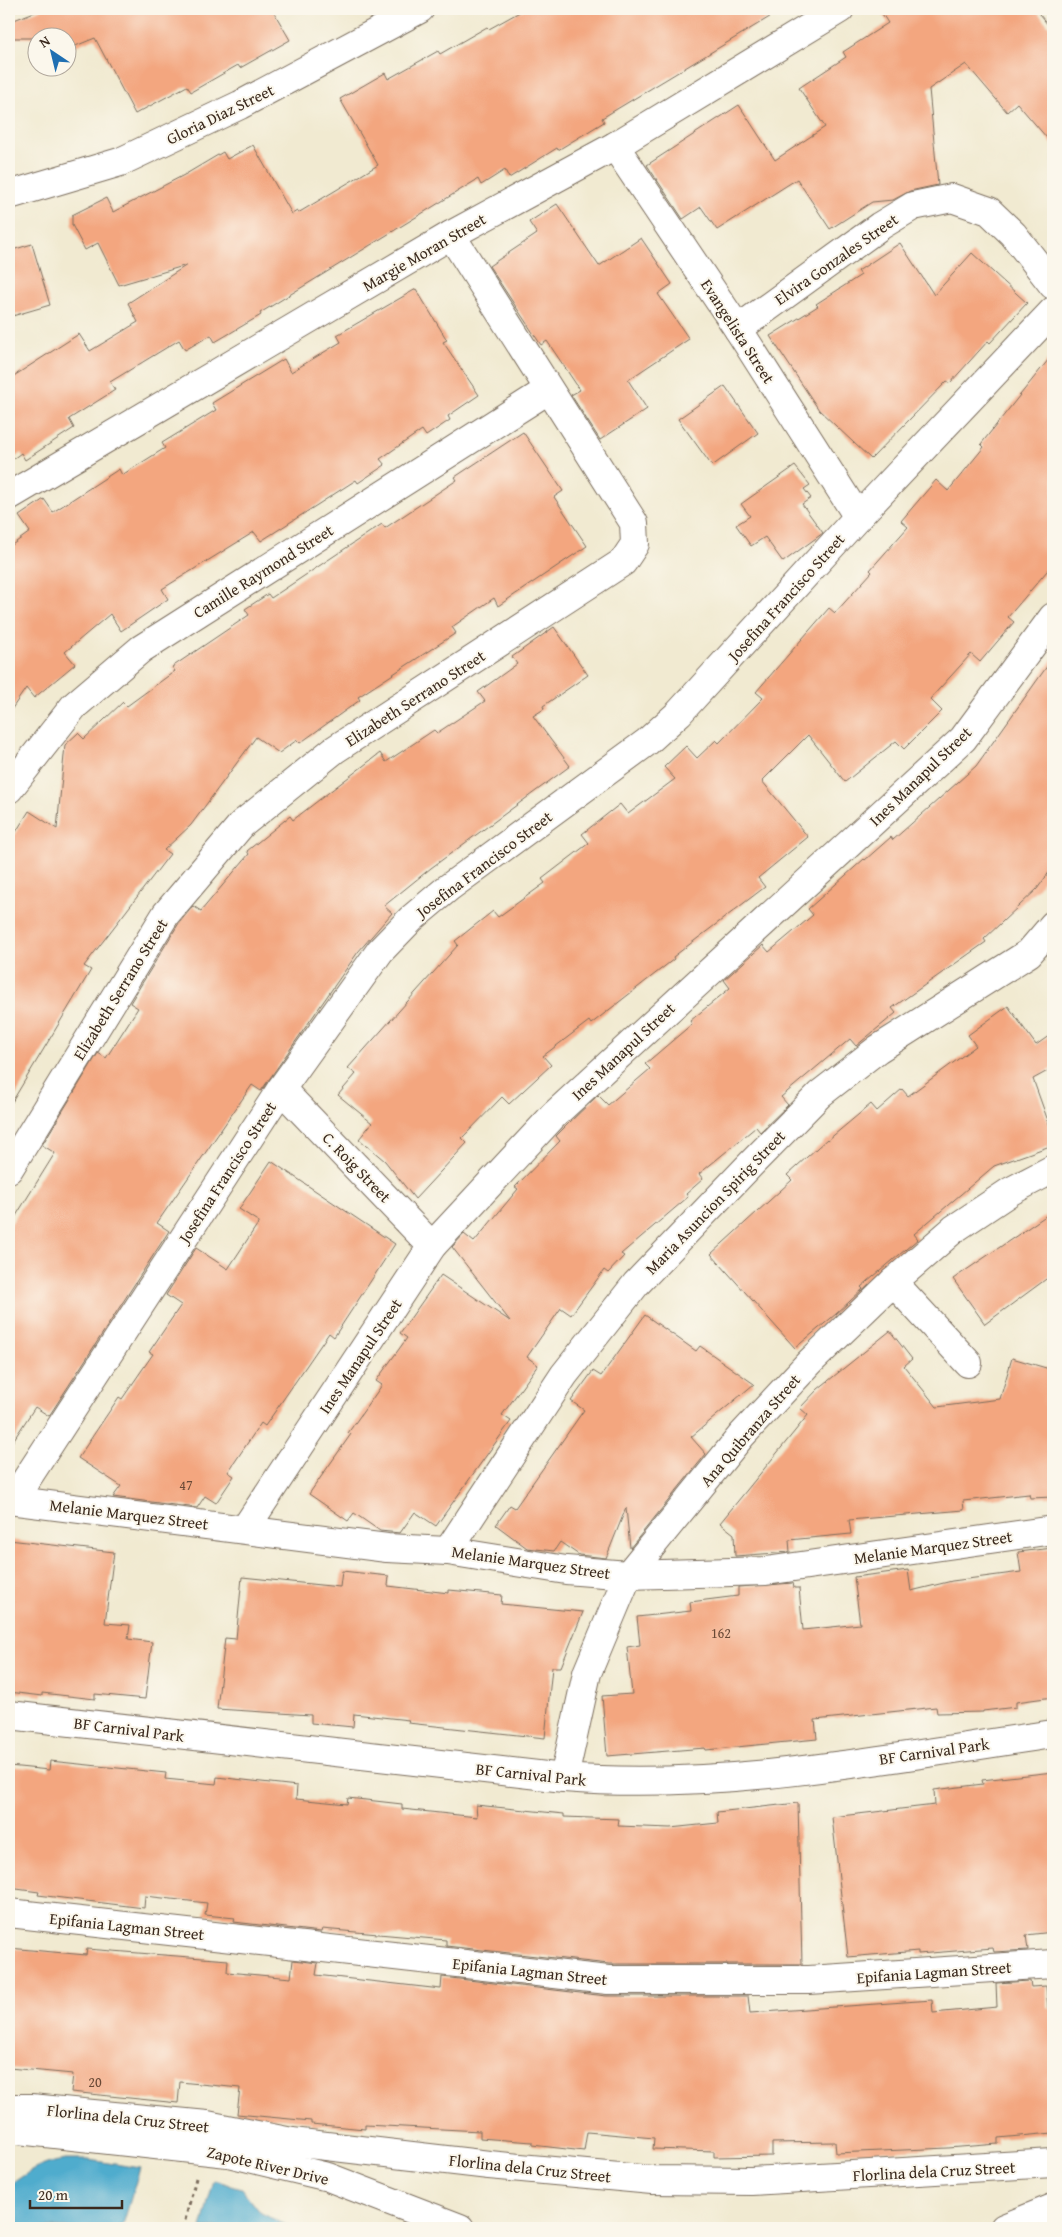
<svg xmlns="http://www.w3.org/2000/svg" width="1062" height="2237" viewBox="0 0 1062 2237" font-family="'Gentium Book Plus',serif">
  <rect width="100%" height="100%" fill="#fbf7ec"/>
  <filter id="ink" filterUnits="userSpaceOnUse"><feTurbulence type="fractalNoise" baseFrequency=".02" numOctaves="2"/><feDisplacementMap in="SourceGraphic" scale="10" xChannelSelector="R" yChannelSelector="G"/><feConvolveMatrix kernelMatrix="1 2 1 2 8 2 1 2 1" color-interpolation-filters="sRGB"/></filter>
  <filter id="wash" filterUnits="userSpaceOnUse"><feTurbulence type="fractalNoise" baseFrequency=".0096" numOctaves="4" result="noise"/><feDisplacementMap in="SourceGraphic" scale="20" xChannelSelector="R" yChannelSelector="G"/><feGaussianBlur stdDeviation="1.12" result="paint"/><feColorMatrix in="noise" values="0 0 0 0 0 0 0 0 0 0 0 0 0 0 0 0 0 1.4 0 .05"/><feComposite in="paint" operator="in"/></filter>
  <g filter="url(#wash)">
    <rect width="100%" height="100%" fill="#f1ead1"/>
    <g fill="#4faccd" stroke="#456b76">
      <path d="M 65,2160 L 89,2160 L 140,2168 L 122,2228 L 9,2228 L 9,2186 C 27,2172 42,2163 65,2160 Z"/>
      <path d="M 214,2180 L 241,2188 L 261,2213 L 292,2228 L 201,2228 Z"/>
    </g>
    <g id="blocks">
      <g fill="#f3a67f">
        <path d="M 42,9 L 272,9 L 290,40 L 240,68 L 238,65 L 191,92 L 187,86 L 135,114 L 95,38 L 68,49 L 68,38 L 9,38 L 9,22 Z"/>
        <path d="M 525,9 L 783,9 L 602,118 L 604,122 L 558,150 L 557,148 L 509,178 L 505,170 L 481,185 L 478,179 L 260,313 L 261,315 L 215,342 L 211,335 L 185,350 L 179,340 L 110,382 L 115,390 L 69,419 L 74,428 L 25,460 L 21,453 L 9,462 L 9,379 L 79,334 L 90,351 L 138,322 L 128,303 L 187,265 L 119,285 L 98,243 L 85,250 L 72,225 L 72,215 L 106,198 L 113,212 L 186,174 L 223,152 L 227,159 L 253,145 L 292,214 L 297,211 L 298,213 L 378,165 L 340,99 L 385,73 L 388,79 L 438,51 L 440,54 L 487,27 L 489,29 Z"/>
        <path d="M 879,9 L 1035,9 L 1053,31 L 1053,145 L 1017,103 L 1007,112 L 966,64 L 929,89 L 938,185 L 910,191 L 893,200 L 872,202 L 830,229 L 797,179 L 717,230 L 701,207 L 683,219 L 647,165 L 739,105 L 775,160 L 825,127 L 799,88 L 846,57 L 843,52 L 888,23 Z"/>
        <path d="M 557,204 L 599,266 L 641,238 L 672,284 L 658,294 L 689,339 L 628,380 L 647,409 L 600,440 L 571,395 L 580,390 L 547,341 L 541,345 L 489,266 L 537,234 L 529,222 Z"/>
        <path d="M 900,243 L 934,295 L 972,253 L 1027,303 L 990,343 L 988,341 L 950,383 L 947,381 L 871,459 L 819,410 L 770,336 L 818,306 L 816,304 L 861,275 L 858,271 Z"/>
        <path d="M 32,244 L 50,305 L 9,317 L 9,251 Z"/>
        <path d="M 416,289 L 447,340 L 443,342 L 479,395 L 448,416 L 450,420 L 426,436 L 422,430 L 380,459 L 385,465 L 358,483 L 356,480 L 261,541 L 254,532 L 162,589 L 168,599 L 121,631 L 110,614 L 65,652 L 75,664 L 34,698 L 26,688 L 9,713 L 9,547 L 30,532 L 19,516 L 44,499 L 53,512 L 119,469 L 122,475 L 165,448 L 162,443 L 216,410 L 212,403 L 284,359 L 291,372 L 341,342 L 337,335 Z"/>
        <path d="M 1053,354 L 1053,564 L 1008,617 L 1014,622 L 980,662 L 971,654 L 930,699 L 942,711 L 904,749 L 896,741 L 845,782 L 808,735 L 762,781 L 808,837 L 758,878 L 765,887 L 673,957 L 674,959 L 591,1024 L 589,1021 L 543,1056 L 551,1065 L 509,1104 L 502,1097 L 462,1138 L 467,1143 L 415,1199 L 385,1161 L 359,1139 L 372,1123 L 338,1095 L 356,1074 L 348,1068 L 458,945 L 455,941 L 493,911 L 498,917 L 545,883 L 542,879 L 589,843 L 582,834 L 620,804 L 628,814 L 675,779 L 664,767 L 686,746 L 697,758 L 716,740 L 719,743 L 763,698 L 756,692 L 775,670 L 829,608 L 835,613 L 872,572 L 870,570 L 908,527 L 901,521 L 936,480 L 948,491 L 984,447 L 981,444 L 1016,400 Z"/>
        <path d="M 725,386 L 758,433 L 712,466 L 678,419 Z"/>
        <path d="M 523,432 L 563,491 L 554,497 L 587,546 L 498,606 L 494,598 L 452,627 L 456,633 L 358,697 L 360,700 L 300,743 L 297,740 L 279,753 L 256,737 L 191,825 L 164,850 L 170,854 L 84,966 L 91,970 L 9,1107 L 9,843 L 29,811 L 57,829 L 65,745 L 78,733 L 84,739 L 123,702 L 127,706 L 175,671 L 172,667 L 249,615 L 245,609 L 268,594 L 271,598 L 382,524 L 385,528 L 457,480 L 455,477 Z"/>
        <path d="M 795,466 L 810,485 L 804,489 L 811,498 L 802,504 L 823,533 L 783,562 L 765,537 L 751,546 L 736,525 L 750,516 L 741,504 Z"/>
        <path d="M 554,627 L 588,675 L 543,706 L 544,709 L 533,716 L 570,766 L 431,868 L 384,906 L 392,913 L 358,952 L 261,1091 L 252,1085 L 157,1223 L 169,1231 L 49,1416 L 35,1407 L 9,1447 L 9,1227 L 55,1153 L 42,1145 L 98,1053 L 106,1058 L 138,1008 L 130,1003 L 179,923 L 193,906 L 201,911 L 249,854 L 247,851 L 290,816 L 293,820 L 380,753 L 386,762 L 434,730 L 437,733 L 485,701 L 478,692 L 517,664 L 512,657 Z"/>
        <path d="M 1053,658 L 1053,867 L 1037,889 L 984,939 L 986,942 L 892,1008 L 896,1013 L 856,1046 L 850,1039 L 781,1097 L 788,1105 L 760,1132 L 756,1127 L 699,1174 L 703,1179 L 686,1194 L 688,1197 L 621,1254 L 624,1256 L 608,1273 L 604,1270 L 571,1315 L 561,1308 L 527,1357 L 538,1365 L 502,1415 L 511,1421 L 436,1526 L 415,1512 L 400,1533 L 380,1531 L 354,1513 L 348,1521 L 309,1494 L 351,1434 L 348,1433 L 382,1385 L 376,1381 L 407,1338 L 400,1333 L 441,1275 L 510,1321 L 452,1247 L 464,1234 L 474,1242 L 518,1189 L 515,1187 L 560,1141 L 556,1136 L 569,1123 L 598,1095 L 608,1105 L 650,1069 L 645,1064 L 692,1024 L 690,1021 L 730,988 L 724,980 L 763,945 L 769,952 L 813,915 L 808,909 L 864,859 L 865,860 L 891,837 L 893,840 L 976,766 Z"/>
        <path d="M 1008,1006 L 1036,1045 L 1053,1033 L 1053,1068 L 1033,1079 L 1053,1135 L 1053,1145 L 994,1166 L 914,1234 L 918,1239 L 861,1287 L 863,1289 L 836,1314 L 795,1348 L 711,1254 L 792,1180 L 787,1175 L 827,1139 L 828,1140 L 871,1104 L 877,1111 L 902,1089 L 908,1096 L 976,1046 L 968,1035 Z"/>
        <path d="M 271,1161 L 395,1244 L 334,1337 L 329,1333 L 265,1426 L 261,1423 L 228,1472 L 234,1476 L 216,1503 L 205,1496 L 197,1508 L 113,1497 L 121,1486 L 78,1458 L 119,1397 L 122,1399 L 153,1354 L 149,1352 L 181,1305 L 166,1295 L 196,1248 L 228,1269 L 259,1222 L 239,1209 Z"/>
        <path d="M 1053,1211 L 1053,1274 L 985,1324 L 953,1279 Z"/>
        <path d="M 645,1315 L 696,1351 L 700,1346 L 754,1384 L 691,1437 L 706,1454 L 630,1548 L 626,1508 L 606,1558 L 579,1555 L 560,1542 L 554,1551 L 527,1548 L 496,1525 L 510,1505 L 515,1508 L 584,1410 L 571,1401 L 593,1371 L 601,1376 Z"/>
        <path d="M 890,1331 L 912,1359 L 904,1366 L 937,1407 L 1000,1399 L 1012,1358 L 1053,1370 L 1053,1497 L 1030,1498 L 1029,1494 L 963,1501 L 964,1510 L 849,1520 L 851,1534 L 789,1540 L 790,1552 L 735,1556 L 734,1534 L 720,1523 L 808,1415 L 800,1408 L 818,1389 Z"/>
        <path d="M 9,1540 L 114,1552 L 105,1623 L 130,1625 L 128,1639 L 152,1642 L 145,1699 L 95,1694 L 95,1699 L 42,1693 L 42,1696 L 9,1692 Z"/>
        <path d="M 1053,1548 L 1053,1697 L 1016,1702 L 1016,1707 L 983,1711 L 983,1712 L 937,1713 L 936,1707 L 815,1720 L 817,1739 L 706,1750 L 705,1748 L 607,1756 L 602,1696 L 632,1694 L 627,1647 L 640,1645 L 637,1617 L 691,1611 L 690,1602 L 738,1596 L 738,1587 L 793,1583 L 794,1588 L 799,1588 L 803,1630 L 860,1624 L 854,1577 L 908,1570 L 911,1591 L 952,1581 L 1021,1572 L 1018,1552 Z"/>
        <path d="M 342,1571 L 389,1576 L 388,1586 L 449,1593 L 449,1590 L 502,1595 L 501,1604 L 583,1612 L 561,1667 L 552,1667 L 545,1738 L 408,1723 L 409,1720 L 354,1714 L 353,1727 L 311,1723 L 311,1715 L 217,1709 L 225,1638 L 236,1639 L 242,1577 L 340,1587 Z"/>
        <path d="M 50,1761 L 166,1773 L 165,1779 L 216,1784 L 217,1777 L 297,1786 L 296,1799 L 347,1804 L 348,1798 L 402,1804 L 402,1809 L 477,1817 L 476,1805 L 564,1814 L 564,1817 L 619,1819 L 618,1826 L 670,1828 L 718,1823 L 717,1812 L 798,1803 L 802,1964 L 609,1964 L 446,1946 L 446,1940 L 322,1929 L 321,1932 L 234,1922 L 235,1918 L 205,1915 L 207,1903 L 145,1896 L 144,1908 L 38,1895 L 39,1892 L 9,1888 L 9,1766 L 49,1770 Z"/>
        <path d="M 1053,1772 L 1053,1932 L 1026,1935 L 1028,1950 L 994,1952 L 993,1948 L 918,1954 L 918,1951 L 848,1957 L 832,1817 L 935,1805 L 934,1790 L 983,1784 L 982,1780 Z"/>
        <path d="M 9,1948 L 86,1955 L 87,1949 L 228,1960 L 227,1972 L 291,1978 L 293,1960 L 318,1963 L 316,1975 L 441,1989 L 442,1977 L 606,1996 L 748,1996 L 750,2013 L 932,2000 L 933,2013 L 997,2007 L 996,1983 L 1030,1981 L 1031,1987 L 1046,1986 L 1048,2008 L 1053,2007 L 1053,2133 L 998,2138 L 998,2144 L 948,2148 L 836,2153 L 835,2142 L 772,2143 L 772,2156 L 714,2157 L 714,2151 L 653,2149 L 654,2138 L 587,2132 L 584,2151 L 532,2145 L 532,2142 L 480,2138 L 480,2131 L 365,2125 L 365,2129 L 311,2124 L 311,2121 L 237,2114 L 240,2088 L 180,2082 L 178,2103 L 71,2092 L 73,2074 L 9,2068 Z"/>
      </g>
    </g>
  </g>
  <g filter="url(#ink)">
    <use href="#blocks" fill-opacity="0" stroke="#7b6d5d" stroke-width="1"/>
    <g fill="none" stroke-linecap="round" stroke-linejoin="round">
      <g stroke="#7b6d5d" stroke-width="30">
        <g id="street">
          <path d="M 615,146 L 738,329 L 858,517"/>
          <path d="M 9,195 L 120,162 L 240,105 L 420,9"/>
          <path d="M 738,329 L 880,226 L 913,206 L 952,198 L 989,211 L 1013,234 L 1053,285"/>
          <path d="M 9,496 L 451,235 L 615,146 L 840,9"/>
          <path d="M 9,789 L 74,706 L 141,649 L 548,390"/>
          <path d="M 281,1089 L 432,1246"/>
          <path d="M 9,1169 L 166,914 L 242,824 L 334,750 L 623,562 L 635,544 L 634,523 L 451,235"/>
          <path d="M 893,1282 L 968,1363"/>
          <path d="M 9,1500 L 387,1548 L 448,1551 L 566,1570 L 628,1575 L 766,1571 L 1053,1530"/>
          <path d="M 13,1500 L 281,1089 L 380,951 L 411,919 L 448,888 L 647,742 L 679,713 L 858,517 L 1053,311"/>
          <path d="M 245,1529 L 432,1246 L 554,1115 L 963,739 L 1053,617"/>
          <path d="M 448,1551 L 564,1375 L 636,1284 L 751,1164 L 820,1094 L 878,1049 L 1029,953 L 1053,925"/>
          <path d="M 564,1778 L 587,1673 L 628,1575 L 742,1435 L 810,1362 L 893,1282 L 954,1229 L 1011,1191 L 1053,1169"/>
          <path d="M 9,1913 L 608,1980 L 809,1980 L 1053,1964"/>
          <path d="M 9,2108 L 31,2108 L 207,2125 L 292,2142 L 489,2165 L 652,2180 L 751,2181 L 1053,2163"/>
        </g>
      </g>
      <g stroke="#7b6d5d" stroke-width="30">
        <g id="secondary">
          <path d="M 9,1715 L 564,1778 C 726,1791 893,1757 1053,1734"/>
          <path d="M 9,2129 L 228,2153 L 328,2177 L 460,2228"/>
          <path d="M 1004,2228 L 1053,2208"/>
        </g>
      </g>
      <path stroke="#7b6d5d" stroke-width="3" stroke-dasharray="4 4" stroke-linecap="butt" d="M 183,2228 L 196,2178"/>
      <use href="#street" stroke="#fff" stroke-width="28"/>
      <use href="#secondary" stroke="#fff" stroke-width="28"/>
    </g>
  </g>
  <g text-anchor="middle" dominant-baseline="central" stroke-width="4" stroke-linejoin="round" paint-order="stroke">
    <g font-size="14" fill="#694936">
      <text x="186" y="1485">47</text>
      <text x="721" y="1633">162</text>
      <text x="95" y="2082">20</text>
    </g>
    <g font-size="16" fill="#3b2a1e" stroke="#fbf7ec">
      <text transform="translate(220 114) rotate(-26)">Gloria Diaz Street</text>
      <text transform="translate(424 252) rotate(-30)">Margie Moran Street</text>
      <text transform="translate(836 259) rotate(-35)">Elvira Gonzales Street</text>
      <text transform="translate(738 331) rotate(57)">Evangelista Street</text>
      <text transform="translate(263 571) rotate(-32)">Camille Raymond Street</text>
      <text transform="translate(786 597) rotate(-48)">Josefina Francisco Street</text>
      <text transform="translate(415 698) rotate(-33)">Elizabeth Serrano Street</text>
      <text transform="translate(920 776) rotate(-44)">Ines Manapul Street</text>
      <text transform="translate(484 864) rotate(-37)">Josefina Francisco Street</text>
      <text transform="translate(120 989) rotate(-58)">Elizabeth Serrano Street</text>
      <text transform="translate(623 1051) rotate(-43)">Ines Manapul Street</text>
      <text transform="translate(357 1167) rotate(46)">C. Roig Street</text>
      <text transform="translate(227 1172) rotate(-57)">Josefina Francisco Street</text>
      <text transform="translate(715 1202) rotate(-46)">Maria Asuncion Spirig Street</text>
      <text transform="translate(360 1356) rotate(-56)">Ines Manapul Street</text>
      <text transform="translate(750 1430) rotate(-49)">Ana Quibranza Street</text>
      <text transform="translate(129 1514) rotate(7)">Melanie Marquez Street</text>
      <text transform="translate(933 1547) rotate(-8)">Melanie Marquez Street</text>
      <text transform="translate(531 1562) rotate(8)">Melanie Marquez Street</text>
      <text transform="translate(129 1729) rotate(7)">BF Carnival Park</text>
      <text transform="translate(934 1751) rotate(-8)">BF Carnival Park</text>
      <text transform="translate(531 1774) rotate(6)">BF Carnival Park</text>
      <text transform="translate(127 1926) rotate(6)">Epifania Lagman Street</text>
      <text transform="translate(530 1971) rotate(6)">Epifania Lagman Street</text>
      <text transform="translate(934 1972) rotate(-4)">Epifania Lagman Street</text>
      <text transform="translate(128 2118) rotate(6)">Florlina dela Cruz Street</text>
      <text transform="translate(268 2165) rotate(13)">Zapote River Drive</text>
      <text transform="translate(530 2168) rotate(6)">Florlina dela Cruz Street</text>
      <text transform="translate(934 2171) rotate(-3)">Florlina dela Cruz Street</text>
    </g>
  </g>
  <rect width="1062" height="2237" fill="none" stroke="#fbf7ec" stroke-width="30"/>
  <g transform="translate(52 52) rotate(325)"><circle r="24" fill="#fbf7ec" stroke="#aea59a"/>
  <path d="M0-4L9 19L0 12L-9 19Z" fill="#1f6fb2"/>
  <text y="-8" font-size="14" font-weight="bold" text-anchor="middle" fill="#3b2a1e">N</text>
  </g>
  <path d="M30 2200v8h92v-8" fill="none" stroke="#3b2a1e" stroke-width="2.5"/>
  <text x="38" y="2200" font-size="15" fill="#3b2a1e" stroke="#fbf7ec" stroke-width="4" paint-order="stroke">20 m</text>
</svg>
